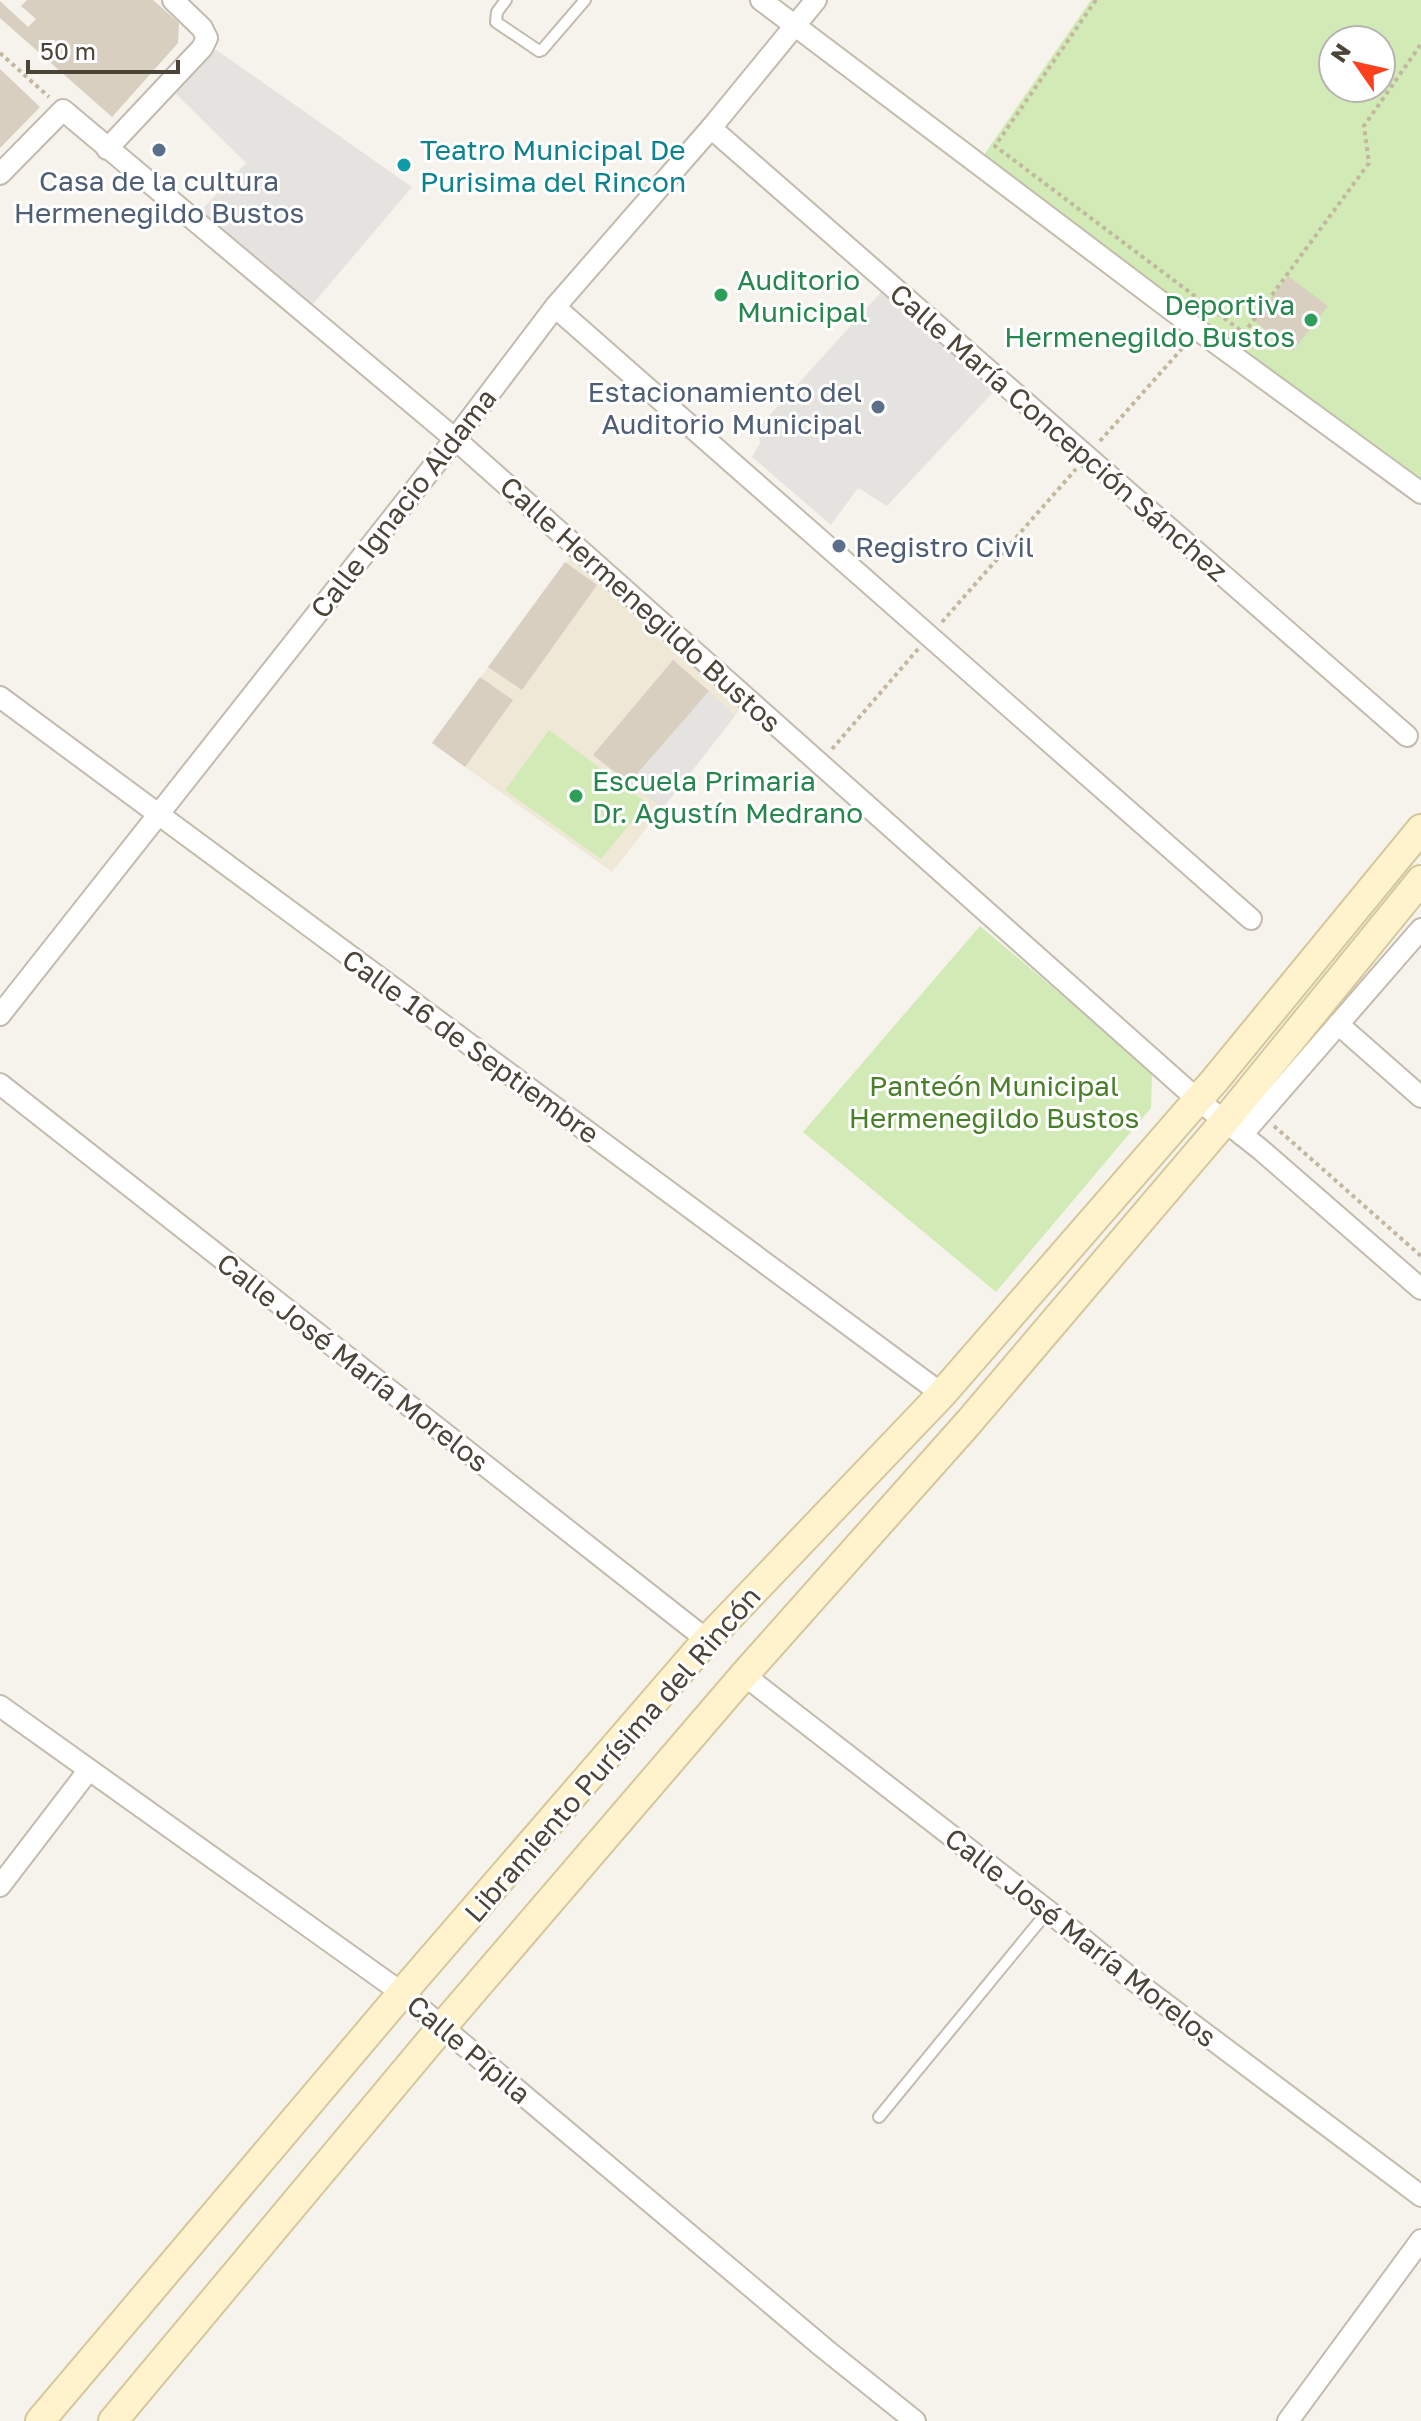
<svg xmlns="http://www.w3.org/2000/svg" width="1421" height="2421" viewBox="0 0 1421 2421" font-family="'Golos Text',sans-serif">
  <rect width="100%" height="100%" fill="#f6f3ec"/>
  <path fill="#efe8d6" d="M 573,553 L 743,705 L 612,872 L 432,743 Z"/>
  <g fill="#d2eab5" fill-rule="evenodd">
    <path d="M 1091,0 L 1421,0 L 1421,485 L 983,156 ZM 1333,40 L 1381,40 L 1381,88 L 1333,88 Z"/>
    <path d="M 549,730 L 647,803 L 601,859 L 505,790 Z"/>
    <path d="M 980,926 L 1152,1071 L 1151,1108 L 996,1292 L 803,1132 Z"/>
  </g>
  <g fill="#e5e3e0">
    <path d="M 215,49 L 412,187 L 312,305 L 200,212 L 246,163 L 174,92 Z"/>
    <path d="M 884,289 L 998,387 L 887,506 L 858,488 L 831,525 L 752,457 L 760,443 L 758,428 Z"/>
    <path d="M 709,691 L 735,716 L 663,808 L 629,783 Z"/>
  </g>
  <g fill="#d8cfc1">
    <path d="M 27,0 L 153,0 L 179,23 L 178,43 L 112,117 L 0,18 L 0,1 L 28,27 L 36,19 L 21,6 Z"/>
    <path d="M 0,69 L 40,107 L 0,148 Z"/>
    <path d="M 1288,276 L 1328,306 L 1293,351 L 1254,321 Z"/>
    <path d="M 565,562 L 597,585 L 522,690 L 488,667 Z"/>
    <path d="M 673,660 L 709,691 L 629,783 L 593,755 Z"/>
    <path d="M 480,677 L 513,700 L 465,767 L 432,743 Z"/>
  </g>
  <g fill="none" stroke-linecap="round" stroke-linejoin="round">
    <g stroke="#c2bbae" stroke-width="14">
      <g id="lane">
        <path d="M 506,0 L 497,12 L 496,22 L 539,51 L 542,50 L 585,0"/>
        <path d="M 879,2117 L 1048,1911"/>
      </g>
    </g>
    <g stroke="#c2bbae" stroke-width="24">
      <g id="street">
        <path d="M 761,0 L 1198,330 L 1421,493"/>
        <path d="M 711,128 L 1407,736"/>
        <path d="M 107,149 L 202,48 L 207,38 L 202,28 L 173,0"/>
        <path d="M 0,174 L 63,110 L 455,439 L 1198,1100 L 1260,1149 L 1421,1289"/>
        <path d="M 555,307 L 1251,919"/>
        <path d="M 0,697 L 942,1394"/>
        <path d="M 0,1015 L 455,439 L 555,307 L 711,128 L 816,0"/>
        <path d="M 1338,1024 L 1421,1097"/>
        <path d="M 0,1084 L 707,1640"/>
        <path d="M 1242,1135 L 1421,929"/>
        <path d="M 744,1675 L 1048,1911 L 1132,1979 L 1421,2196"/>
        <path d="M 0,1706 L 402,1993 L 825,2349 L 915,2421"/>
        <path d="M 0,1886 L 88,1771"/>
        <path d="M 1288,2421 L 1421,2240"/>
      </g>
    </g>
    <g stroke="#d6c79b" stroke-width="32">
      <g id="secondary">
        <path d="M 40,2421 L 402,1993 L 707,1640 L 942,1394 L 1215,1080 L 1421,829"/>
        <path d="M 113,2421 L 442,2027 L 744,1675 L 969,1422 L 1224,1122 L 1421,880"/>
      </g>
    </g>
    <g stroke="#c4b79f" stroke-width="4" stroke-dasharray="4 4" stroke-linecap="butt">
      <path d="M 1096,0 L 995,146 L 1244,333 L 1369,163 L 1364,126 L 1421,44"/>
      <path d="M 0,53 L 49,97"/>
      <path d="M 1100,441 L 1187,343"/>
      <path d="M 942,622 L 1076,469"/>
      <path d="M 832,749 L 918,649"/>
      <path d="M 1274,1126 L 1421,1256"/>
    </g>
    <use href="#lane" stroke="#fff" stroke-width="10"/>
    <use href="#street" stroke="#fff" stroke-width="20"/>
    <use href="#secondary" stroke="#fff3cd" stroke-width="28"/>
  </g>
  <g fill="#5c6f8a" stroke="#fff" stroke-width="3">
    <circle cx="159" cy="150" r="8"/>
    <circle cx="878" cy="407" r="8"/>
    <circle cx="839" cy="546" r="8"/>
  </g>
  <circle fill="#0f9aa8" stroke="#fff" stroke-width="3" cx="404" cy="165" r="8"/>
  <g fill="#2e9e5b" stroke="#fff" stroke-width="3">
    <circle cx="721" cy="295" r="8"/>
    <circle cx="1311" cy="320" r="8"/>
    <circle cx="576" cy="796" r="8"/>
  </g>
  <g text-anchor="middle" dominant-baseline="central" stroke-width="6" stroke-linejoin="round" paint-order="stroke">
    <g font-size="28" fill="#0d838f" stroke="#fff" text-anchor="start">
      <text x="420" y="149">Teatro Municipal De<tspan x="420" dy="32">Purisima del Rincon</tspan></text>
    </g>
    <g font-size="28" fill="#4e5e75" stroke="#fff">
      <text x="159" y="180">Casa de la cultura<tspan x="159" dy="32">Hermenegildo Bustos</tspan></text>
      <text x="862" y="391" text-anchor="end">Estacionamiento del<tspan x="862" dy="32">Auditorio Municipal</tspan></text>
      <text x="855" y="546" text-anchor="start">Registro Civil</text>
    </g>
    <g font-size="28" fill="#27864d" stroke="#fff" text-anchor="start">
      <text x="737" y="279">Auditorio<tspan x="737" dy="32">Municipal</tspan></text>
      <text x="1295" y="304" text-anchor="end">Deportiva<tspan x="1295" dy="32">Hermenegildo Bustos</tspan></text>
      <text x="592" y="780">Escuela Primaria<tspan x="592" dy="32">Dr. Agustín Medrano</tspan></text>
    </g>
    <g font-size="28" fill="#4b4439" stroke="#fff">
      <text transform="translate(1059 432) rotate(41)">Calle María Concepción Sánchez</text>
      <text transform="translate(403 503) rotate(-52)">Calle Ignacio Aldama</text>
      <text transform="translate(641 604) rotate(42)">Calle Hermenegildo Bustos</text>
      <text transform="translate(471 1046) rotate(36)">Calle 16 de Septiembre</text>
      <text transform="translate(353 1362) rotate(38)">Calle José María Morelos</text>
      <text transform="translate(612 1754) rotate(-49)">Libramiento Purísima del Rincón</text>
      <text transform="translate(1081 1937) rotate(38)">Calle José María Morelos</text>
      <text transform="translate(469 2049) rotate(40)">Calle Pípila</text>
    </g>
    <g font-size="28" fill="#4a7f2a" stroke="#fff">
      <text x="994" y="1085">Panteón Municipal<tspan x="994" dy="32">Hermenegildo Bustos</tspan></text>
    </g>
  </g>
  <g transform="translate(1357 64) rotate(304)"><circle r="38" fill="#ffffff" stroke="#b7b4b0" stroke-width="2"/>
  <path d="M0-6L14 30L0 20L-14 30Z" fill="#fc3f1d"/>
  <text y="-12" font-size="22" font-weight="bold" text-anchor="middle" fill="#4b4439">N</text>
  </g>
  <path d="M28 60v12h150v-12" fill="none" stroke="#4b4439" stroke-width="4"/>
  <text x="40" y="60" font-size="24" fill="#4b4439" stroke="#ffffff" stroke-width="6" paint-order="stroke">50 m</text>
</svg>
